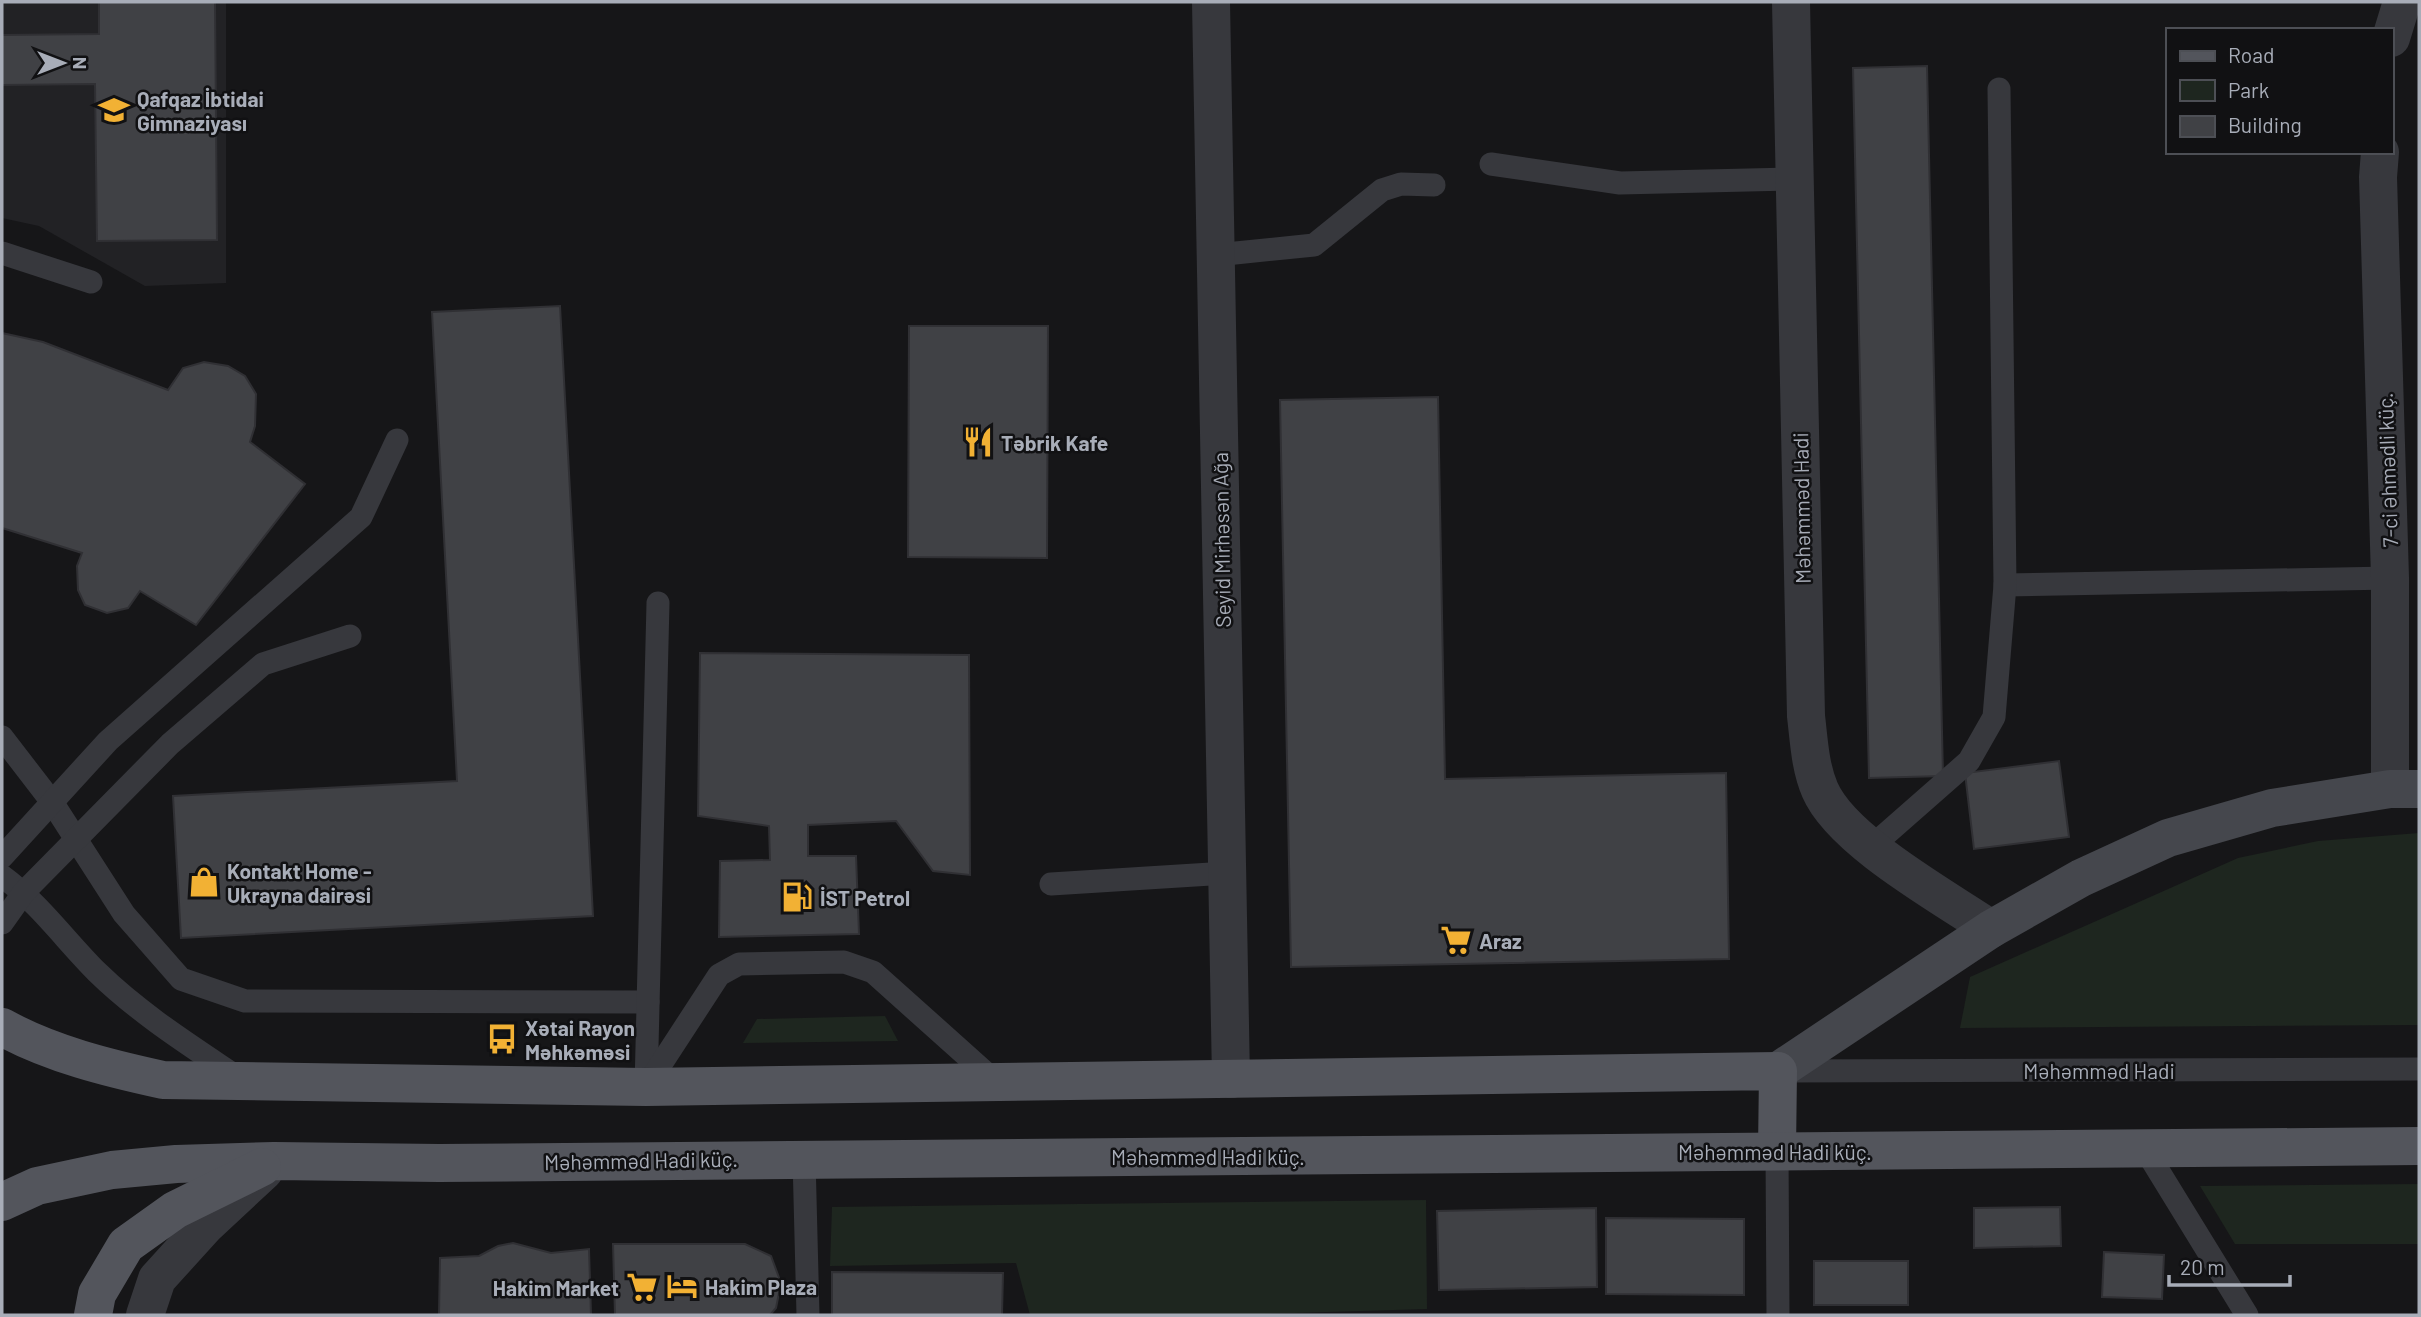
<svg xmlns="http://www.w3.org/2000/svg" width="2421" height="1317" viewBox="0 0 2421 1317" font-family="Barlow,sans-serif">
  <rect width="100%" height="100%" fill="#161618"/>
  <path fill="#222225" d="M 2,2 L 226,2 L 226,283 L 145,286 L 39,226 L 2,218 Z"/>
  <g fill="#1e261f">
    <path d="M 2419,833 L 2419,1025 L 1960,1028 L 1970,977 L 2238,858 L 2318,841 Z"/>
    <path d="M 885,1016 L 898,1041 L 743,1043 L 757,1019 Z"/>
    <path d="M 2419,1184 L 2419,1244 L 2235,1244 L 2200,1186 Z"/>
    <path d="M 1426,1200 L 1427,1309 L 1233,1315 L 1030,1315 L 1016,1263 L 830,1266 L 832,1207 Z"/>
  </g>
  <g fill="#404145" stroke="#303034" stroke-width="2">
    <path d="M 99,2 L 215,2 L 217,240 L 97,241 L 95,84 L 2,85 L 2,35 L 99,34 Z"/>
    <path d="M 1927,66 L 1943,776 L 1869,778 L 1853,68 Z"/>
    <path d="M 560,306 L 593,916 L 181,938 L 173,796 L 457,781 L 432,312 Z"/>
    <path d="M 909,326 L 1048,326 L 1047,558 L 908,557 Z"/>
    <path d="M 2,333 L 43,342 L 168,390 L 183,368 L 204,362 L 228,366 L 245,376 L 256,394 L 255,426 L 250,442 L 305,484 L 196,625 L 140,591 L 128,608 L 107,613 L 85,605 L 78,590 L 77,566 L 82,553 L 2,528 Z"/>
    <path d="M 1438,397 L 1445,779 L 1726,773 L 1729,959 L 1291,967 L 1280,400 Z"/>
    <path d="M 700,653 L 969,655 L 970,875 L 933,871 L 896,821 L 808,825 L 808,856 L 856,856 L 859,934 L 719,937 L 720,861 L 770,860 L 769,826 L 698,816 Z"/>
    <path d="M 2059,761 L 2069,837 L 1974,849 L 1965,773 Z"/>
    <path d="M 2060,1207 L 2061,1246 L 1974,1248 L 1974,1208 Z"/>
    <path d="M 1596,1208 L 1597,1287 L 1439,1290 L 1437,1211 Z"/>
    <path d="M 1606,1218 L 1744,1219 L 1744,1295 L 1606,1294 Z"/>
    <path d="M 513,1243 L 551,1253 L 589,1249 L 591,1315 L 439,1315 L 440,1258 L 479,1256 L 498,1246 Z"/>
    <path d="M 613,1244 L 745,1244 L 771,1256 L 781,1283 L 776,1308 L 770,1315 L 615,1315 Z"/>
    <path d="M 2104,1252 L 2164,1255 L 2162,1299 L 2102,1297 Z"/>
    <rect x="1814" y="1261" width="94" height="44"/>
    <path d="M 832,1272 L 1003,1273 L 1002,1315 L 832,1315 Z"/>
  </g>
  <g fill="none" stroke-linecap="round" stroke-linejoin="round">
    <g stroke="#37383d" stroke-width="23">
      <path d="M 1491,164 L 1620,183 L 1794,179"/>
      <path d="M 2,253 L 91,282"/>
      <path d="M 1216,255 L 1314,245 L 1382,190 L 1401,184 L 1434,185"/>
      <path d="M 2005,585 L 2390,578"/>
      <path d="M 2,737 L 52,802 L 124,914 L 181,979 L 245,1001 L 648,1002"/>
      <path d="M 1870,848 L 1969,761 L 1994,717 L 2005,585 L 1999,89"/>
      <path d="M 2,857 L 108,741 L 361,517 L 397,440"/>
      <path d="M 2,876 C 39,903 65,940 97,972 C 140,1014 191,1046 240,1079"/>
      <path d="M 1051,884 L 1227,873"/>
      <path d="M 2,923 L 24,892 L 170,744 L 263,664 L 350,636"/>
      <path d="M 1782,1071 L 2419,1069"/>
      <path d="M 646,1087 L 658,603"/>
      <path d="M 646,1087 L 719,975 L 739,964 L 844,962 L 873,972 L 997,1083"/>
      <path d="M 2145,1149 L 2247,1315"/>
      <path d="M 1777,1151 L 1778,1315"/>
      <path d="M 804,1158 L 808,1315"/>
    </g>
    <g stroke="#37383d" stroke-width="38">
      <path d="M 1211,2 L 1231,1079"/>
      <path d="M 1791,2 L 1806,716 C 1809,741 1810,767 1820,790 C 1842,841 1944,897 1991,929"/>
      <path d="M 145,1315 L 157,1279 L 206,1225 L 264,1171"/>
    </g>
    <g stroke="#37383d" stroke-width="38">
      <path d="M 2391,38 L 2402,2"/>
      <path d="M 2380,152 L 2378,177 L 2390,578 L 2390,789"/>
    </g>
    <path stroke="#45474d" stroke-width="38" d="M 1778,1071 L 1991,929 L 2081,878 L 2168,838 L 2272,808 L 2390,789 L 2419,789"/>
    <g stroke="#53555c" stroke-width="38">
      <path d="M 2,1027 C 51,1054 108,1068 163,1080 L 646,1087 L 1778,1071 L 1777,1151"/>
      <path d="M 2,1202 L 37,1186 L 112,1170 L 176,1164 L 274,1161 L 439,1163 L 2419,1146"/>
      <path d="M 93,1315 L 97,1294 L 126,1245 L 175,1210 L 262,1167"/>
    </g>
  </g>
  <defs>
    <g id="school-bare" transform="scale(2.415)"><path d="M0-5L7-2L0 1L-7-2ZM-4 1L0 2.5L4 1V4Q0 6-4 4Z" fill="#f2b134" stroke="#111113" stroke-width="2.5" paint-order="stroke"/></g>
    <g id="restaurant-bare" transform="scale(2.415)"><path d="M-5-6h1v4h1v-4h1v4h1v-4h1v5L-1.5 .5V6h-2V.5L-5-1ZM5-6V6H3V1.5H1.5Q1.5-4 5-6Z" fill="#f2b134" stroke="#111113" stroke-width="2.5" paint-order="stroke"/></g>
    <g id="shop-bare" transform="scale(2.415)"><path d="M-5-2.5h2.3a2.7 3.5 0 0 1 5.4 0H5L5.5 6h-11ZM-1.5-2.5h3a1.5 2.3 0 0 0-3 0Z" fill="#f2b134" stroke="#111113" stroke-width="2.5" paint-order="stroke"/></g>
    <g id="fuel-bare" transform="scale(2.415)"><path d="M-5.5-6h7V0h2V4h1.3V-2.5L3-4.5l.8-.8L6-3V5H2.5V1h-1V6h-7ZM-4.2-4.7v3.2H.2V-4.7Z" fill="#f2b134" stroke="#111113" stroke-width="2.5" paint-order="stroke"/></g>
    <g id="supermarket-bare" transform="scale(2.415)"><path d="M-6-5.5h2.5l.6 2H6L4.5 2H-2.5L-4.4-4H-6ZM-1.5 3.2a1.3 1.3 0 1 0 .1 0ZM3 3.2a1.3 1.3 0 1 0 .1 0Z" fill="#f2b134" stroke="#111113" stroke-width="2.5" paint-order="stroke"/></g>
    <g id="bus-bare" transform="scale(2.415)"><path d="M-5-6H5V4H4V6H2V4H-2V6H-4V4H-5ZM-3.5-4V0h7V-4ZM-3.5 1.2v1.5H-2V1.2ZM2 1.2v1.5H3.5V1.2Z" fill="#f2b134" stroke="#111113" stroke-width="2.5" paint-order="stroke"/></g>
    <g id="hotel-bare" transform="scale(2.415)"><path d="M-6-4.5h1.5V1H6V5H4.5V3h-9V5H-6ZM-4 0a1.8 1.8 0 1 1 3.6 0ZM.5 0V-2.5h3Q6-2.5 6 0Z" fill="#f2b134" stroke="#111113" stroke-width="2.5" paint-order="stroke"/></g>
  </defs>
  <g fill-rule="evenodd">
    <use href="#school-bare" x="114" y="110"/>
    <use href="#restaurant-bare" x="978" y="442"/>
    <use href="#shop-bare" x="204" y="882"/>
    <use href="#fuel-bare" x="797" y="897"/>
    <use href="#supermarket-bare" x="1456" y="940"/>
    <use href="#bus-bare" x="502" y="1039"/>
    <use href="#hotel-bare" x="682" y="1286"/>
    <use href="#supermarket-bare" x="642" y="1287"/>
  </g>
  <g text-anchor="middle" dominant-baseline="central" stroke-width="5" stroke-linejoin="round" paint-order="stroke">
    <g font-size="21" font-weight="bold" fill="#a8adb8" stroke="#111113" text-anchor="start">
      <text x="137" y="98">Qafqaz İbtidai<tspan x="137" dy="24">Gimnaziyası</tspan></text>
      <text x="1001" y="442">Təbrik Kafe</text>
      <text x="227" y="870">Kontakt Home -<tspan x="227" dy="24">Ukrayna dairəsi</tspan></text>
      <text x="820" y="897">İST Petrol</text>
      <text x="1479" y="940">Araz</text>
      <text x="525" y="1027">Xətai Rayon<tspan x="525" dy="24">Məhkəməsi</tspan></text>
      <text x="705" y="1286">Hakim Plaza</text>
      <text x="619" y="1287" text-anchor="end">Hakim Market</text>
    </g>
    <g font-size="21" fill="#a8adb8" stroke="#111113">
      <text transform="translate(2387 470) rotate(-92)">7-ci Əhmədli küç.</text>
      <text transform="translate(1801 508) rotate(-91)">Məhəmməd Hadi</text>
      <text transform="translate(1221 540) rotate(-91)">Seyid Mirhəsən Ağa</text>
      <text x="2099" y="1070">Məhəmməd Hadi</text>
      <text x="1775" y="1151">Məhəmməd Hadi küç.</text>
      <text x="1208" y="1156">Məhəmməd Hadi küç.</text>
      <text transform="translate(641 1160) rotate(-1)">Məhəmməd Hadi küç.</text>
    </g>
  </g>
  <rect width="2421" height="1317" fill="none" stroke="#a8adb8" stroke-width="7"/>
  <rect x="2166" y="28" width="228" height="126" fill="#111113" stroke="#4d4f55" stroke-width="2"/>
  <rect x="2180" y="51" width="35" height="10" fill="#53555c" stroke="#4d4f55" stroke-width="2"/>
  <text x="2228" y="63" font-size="21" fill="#a8adb8">Road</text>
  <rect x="2180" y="80" width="35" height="21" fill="#1e261f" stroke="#4d4f55" stroke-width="2"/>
  <text x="2228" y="98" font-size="21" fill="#a8adb8">Park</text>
  <rect x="2180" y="116" width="35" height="21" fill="#404145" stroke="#4d4f55" stroke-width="2"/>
  <text x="2228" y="133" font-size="21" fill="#a8adb8">Building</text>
  <g transform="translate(63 63) rotate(90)" stroke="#111113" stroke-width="5" paint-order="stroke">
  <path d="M0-5L12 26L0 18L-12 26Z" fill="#a8adb8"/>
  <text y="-10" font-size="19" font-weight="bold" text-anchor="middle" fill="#a8adb8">N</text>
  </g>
  <path d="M2169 1275v10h121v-10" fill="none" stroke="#a8adb8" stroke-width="3.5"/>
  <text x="2180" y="1275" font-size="21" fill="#a8adb8" stroke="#111113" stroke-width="5" paint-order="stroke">20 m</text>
</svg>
